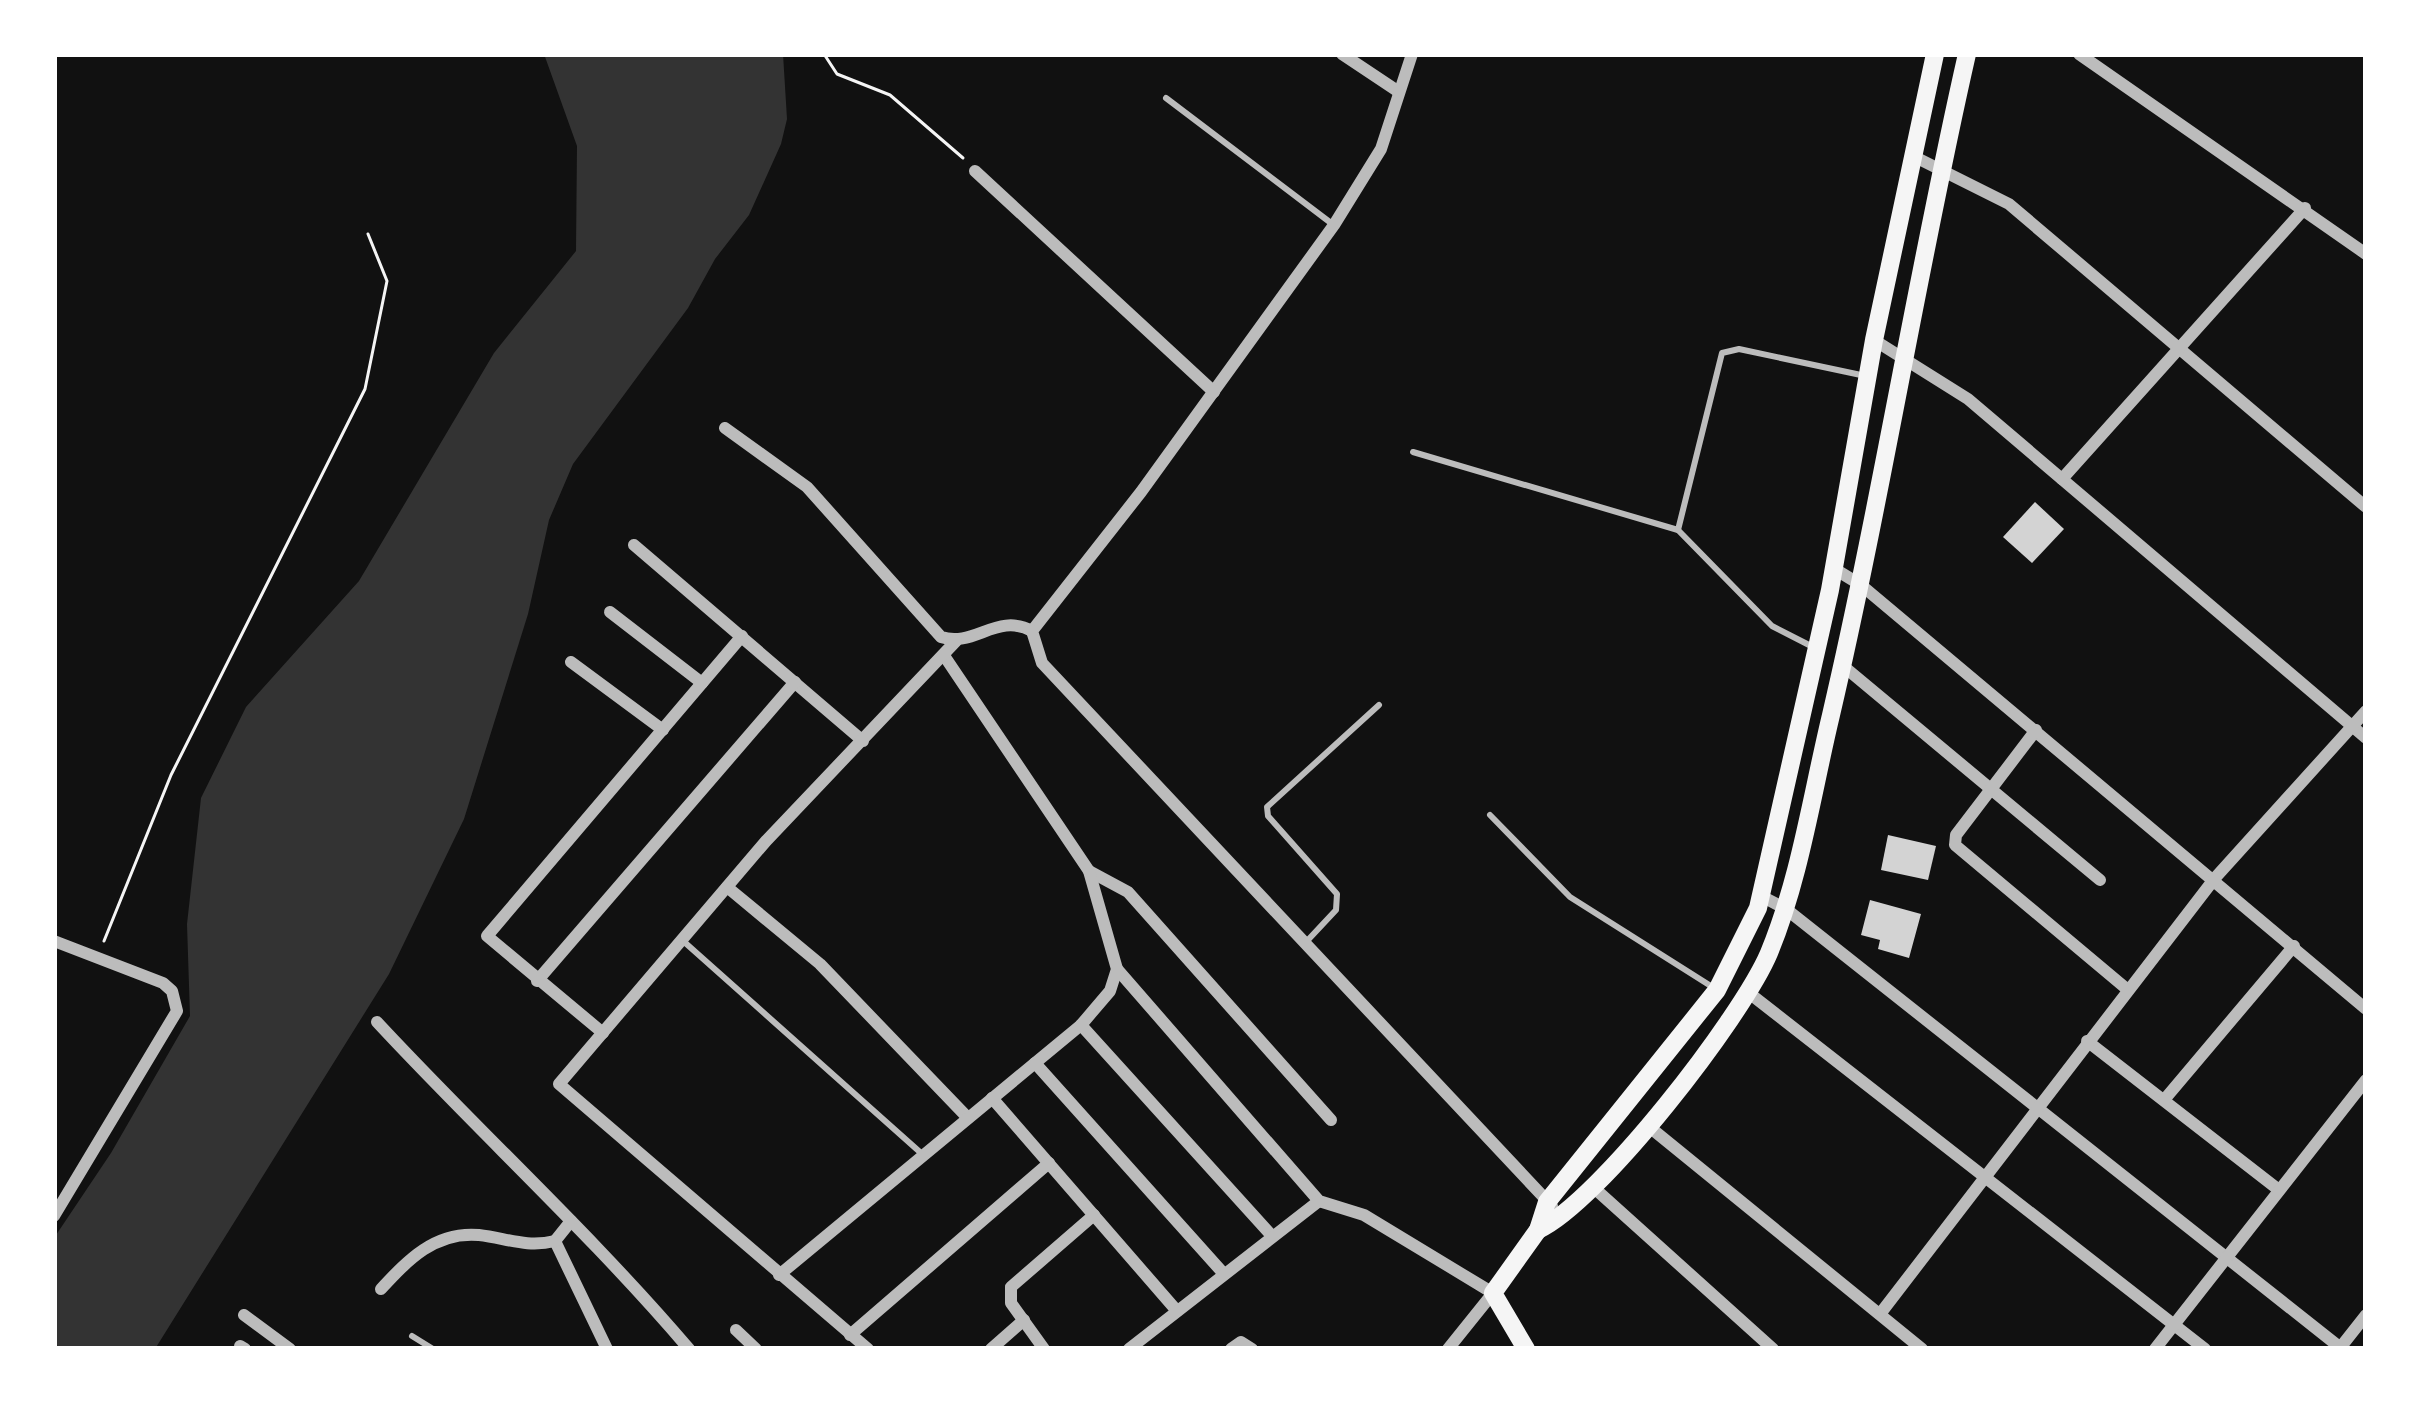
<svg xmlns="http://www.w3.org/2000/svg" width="2420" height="1403" viewBox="0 0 2420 1403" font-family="Montserrat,sans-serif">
  <rect width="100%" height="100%" fill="#111"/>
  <path fill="#333" d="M 544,54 L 783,54 L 787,119 L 781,144 L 749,215 L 715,259 L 688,308 L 573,464 L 549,520 L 528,614 L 464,819 L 389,974 L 155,1349 L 54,1349 L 54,1238 L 111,1153 L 190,1016 L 187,924 L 201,798 L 246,707 L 359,581 L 494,353 L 576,251 L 577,146 Z"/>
  <g fill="#d3d3d3">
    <path d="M 2035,502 L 2064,529 L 2032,563 L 2003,537 Z"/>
    <path d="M 1888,835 L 1936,846 L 1928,880 L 1881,870 Z"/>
    <path d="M 1870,900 L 1921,914 L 1909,958 L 1878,949 L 1880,940 L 1861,935 Z"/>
  </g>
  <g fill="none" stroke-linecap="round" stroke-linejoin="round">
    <g stroke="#f5f5f5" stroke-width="3">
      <path d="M 824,54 L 837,74 L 890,95 L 963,158"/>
      <path d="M 104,941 L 171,775 L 365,389 L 387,281 L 368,234"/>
    </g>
    <g stroke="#bcbcbc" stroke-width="6">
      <path d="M 1166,98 L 1331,223"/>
      <path d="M 1413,452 L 1678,530 L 1772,626 L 1813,647"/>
      <path d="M 1678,530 L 1722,353 L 1739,349 L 1861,375"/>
      <path d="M 1490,815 L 1570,897 L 1714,988"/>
      <path d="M 682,940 L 921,1153"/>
      <path d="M 1307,941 L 1336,910 L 1337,894 L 1268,816 L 1267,807 L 1379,705"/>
      <path d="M 412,1336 L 433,1349"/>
    </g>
    <g stroke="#bcbcbc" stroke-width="12">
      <path d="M 1342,54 L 1399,92"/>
      <path d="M 1412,54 L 1381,149 L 1334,225 L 1141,492 L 1032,631 L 1042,663 L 1552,1206"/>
      <path d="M 2079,54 L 2366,254"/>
      <path d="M 1913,156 L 2009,204 L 2366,507"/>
      <path d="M 975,171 L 1214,392"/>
      <path d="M 1874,340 L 1968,399 L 2366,738"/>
      <path d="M 725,428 L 807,487 L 941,637 C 974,648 997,612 1032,631"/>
      <path d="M 2062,479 L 2305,208"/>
      <path d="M 634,545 L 863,741"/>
      <path d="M 1833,568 L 1861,585 L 2366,1009"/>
      <path d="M 610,612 L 702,683"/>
      <path d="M 571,662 L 663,730"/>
      <path d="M 1842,665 L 2100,880"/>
      <path d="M 2036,730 L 1956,835 L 1955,845 L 2128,990"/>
      <path d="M 1089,871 L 1128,892 L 1331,1120"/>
      <path d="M 727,887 L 820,964 L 968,1118"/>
      <path d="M 1761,896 L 1786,909 L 2342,1349"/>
      <path d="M 54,941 L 163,983 L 172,991 L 177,1011 L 54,1216"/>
      <path d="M 1117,969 L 1319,1201 L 1364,1215 L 1493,1293 L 1448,1349"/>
      <path d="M 537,981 L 795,682"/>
      <path d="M 1749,993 L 2205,1349"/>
      <path d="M 377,1022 C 480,1133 591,1234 689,1349"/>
      <path d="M 1081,1025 L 1272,1236"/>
      <path d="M 603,1033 L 487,936 L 742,636"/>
      <path d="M 2087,1041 L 2279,1190"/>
      <path d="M 1035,1063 L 1224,1274"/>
      <path d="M 992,1098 L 1177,1311"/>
      <path d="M 2164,1100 L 2294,946"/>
      <path d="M 1647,1125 L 1922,1349"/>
      <path d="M 1593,1187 L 1773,1349"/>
      <path d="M 571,1221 L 555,1241 L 607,1349"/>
      <path d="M 779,1275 L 1081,1025 L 1110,991 L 1117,969 L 1089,871 L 945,657"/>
      <path d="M 381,1289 C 408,1260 435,1231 479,1235 C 506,1238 526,1248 555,1241"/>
      <path d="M 1880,1314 L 2215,878 L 2366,711"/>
      <path d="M 244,1315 L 290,1349"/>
      <path d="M 736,1330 L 756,1349"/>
      <path d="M 850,1335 L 1049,1163"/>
      <path d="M 240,1346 L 245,1349"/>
      <path d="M 2340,1348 L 2366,1315"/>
      <path d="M 868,1349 L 559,1084 L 766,841 L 956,641"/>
      <path d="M 991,1349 L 1024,1320"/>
      <path d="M 1044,1349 L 1011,1303 L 1011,1287 L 1094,1215"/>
      <path d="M 1129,1349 L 1319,1201"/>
      <path d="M 1231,1349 L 1241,1342 L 1252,1349"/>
      <path d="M 2155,1349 L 2366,1080"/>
    </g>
    <g stroke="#f5f5f5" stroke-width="18">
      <path d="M 1538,1230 C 1599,1202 1742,1017 1769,953 C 1800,878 1812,794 1831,715 C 1882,496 1917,273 1967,54"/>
      <path d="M 1526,1349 L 1493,1293 L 1538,1230 L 1547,1202 L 1717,990 L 1758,908 L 1830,590 L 1874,340 L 1935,54"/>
    </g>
  </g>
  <rect width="2420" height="1403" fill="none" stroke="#ffffff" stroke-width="114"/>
</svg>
